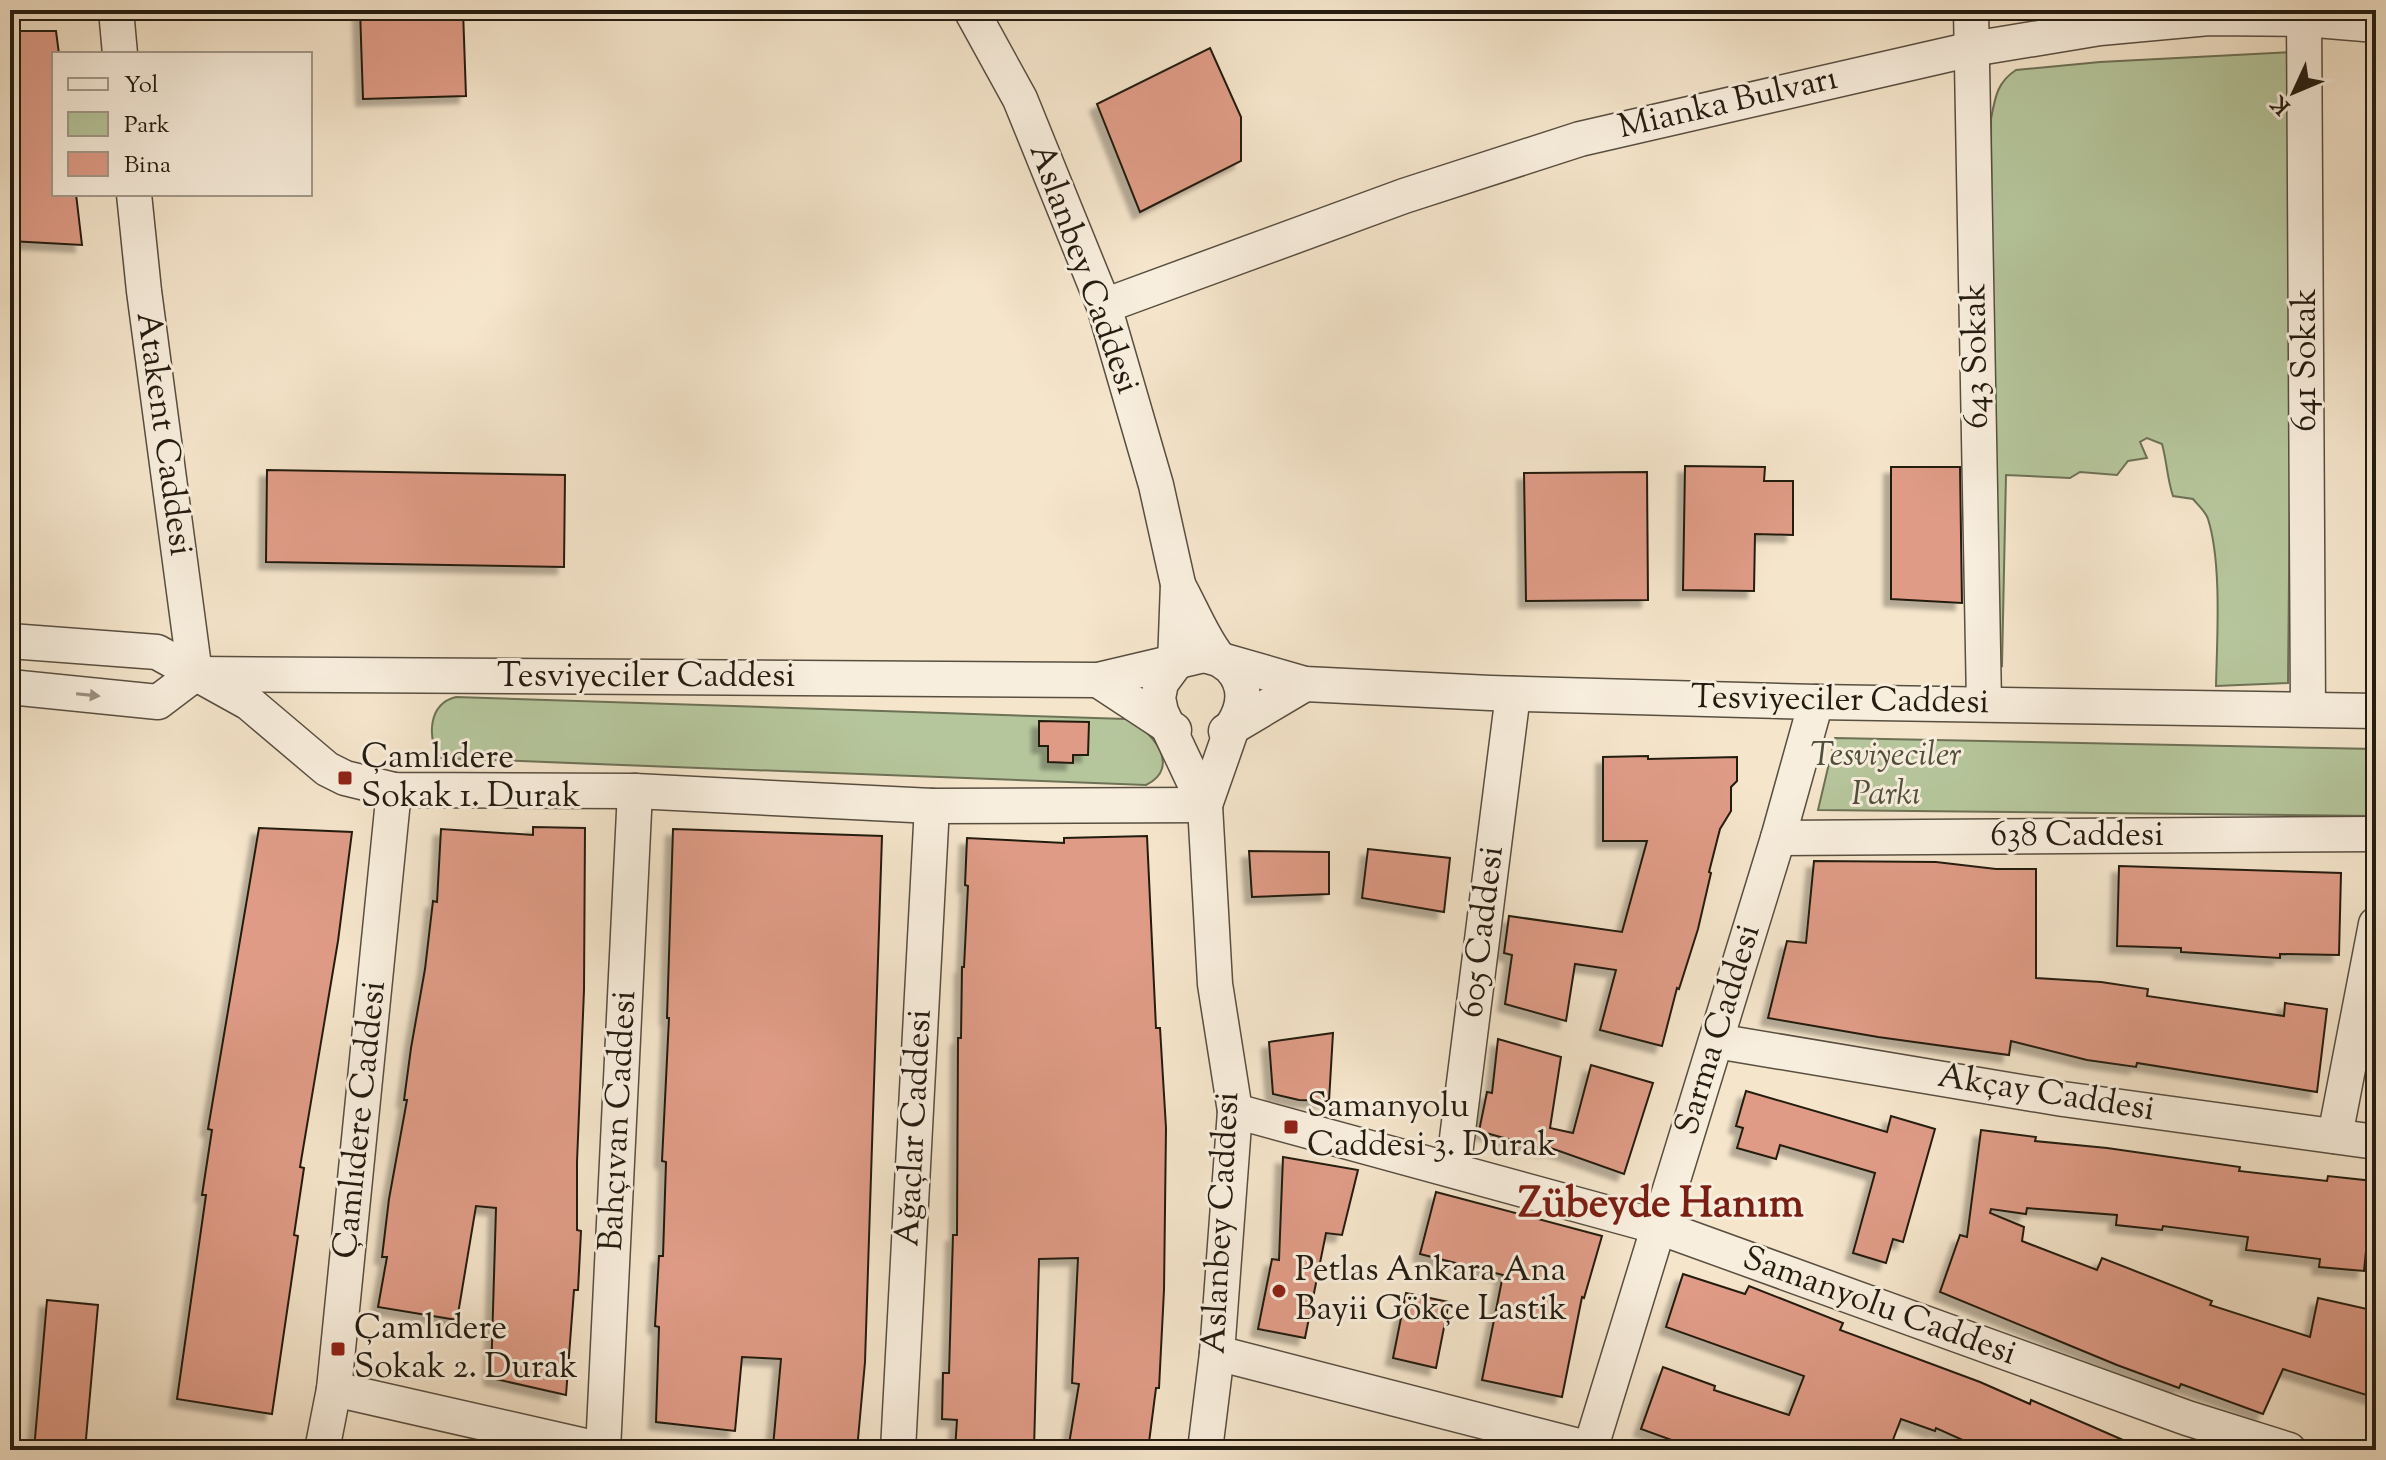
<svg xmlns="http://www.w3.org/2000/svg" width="2386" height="1460" viewBox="0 0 2386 1460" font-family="'Sorts Mill Goudy',serif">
  <defs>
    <filter id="shadow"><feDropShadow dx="-7" dy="7" stdDeviation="2" flood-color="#0004"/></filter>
  </defs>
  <rect width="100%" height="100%" fill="#f5e5cb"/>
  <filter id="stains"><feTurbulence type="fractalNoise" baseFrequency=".0025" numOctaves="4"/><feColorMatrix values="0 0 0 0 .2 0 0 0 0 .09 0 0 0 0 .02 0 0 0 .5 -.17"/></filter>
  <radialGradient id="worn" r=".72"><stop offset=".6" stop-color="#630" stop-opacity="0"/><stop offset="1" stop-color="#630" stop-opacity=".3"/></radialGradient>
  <g fill="#b6c69c" stroke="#6d7156" stroke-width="2">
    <path d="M 2294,52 L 2288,683 L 2216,686 C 2217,639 2222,563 2208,519 C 2206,512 2198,505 2193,499 L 2173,496 C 2167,478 2167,462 2162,444 L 2147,438 L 2140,442 L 2147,458 L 2128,461 L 2117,475 L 2080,472 L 2070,478 L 2006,475 L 2002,666 L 1994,665 L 1991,119 C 1995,98 1997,82 2016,70 L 2100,62 Z"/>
    <path d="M 456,697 L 1126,719 C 1151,729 1183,767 1146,785 L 440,758 C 427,737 428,704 456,697 Z"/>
    <path d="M 1835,738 L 2376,749 L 2376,816 L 1818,810 Z"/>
  </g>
  <g fill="#df9b86" stroke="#241c11" stroke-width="2" filter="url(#shadow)">
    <path d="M 360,10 L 463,10 L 466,96 L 363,99 Z"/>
    <path d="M 10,31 L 56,31 L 59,54 L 54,54 L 54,194 L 76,194 L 82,245 L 10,241 Z"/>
    <path d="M 1210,48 L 1241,117 L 1241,161 L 1140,212 L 1097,104 Z"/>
    <path d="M 1685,466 L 1765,467 L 1764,481 L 1793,481 L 1793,535 L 1755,534 L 1754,591 L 1683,590 Z"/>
    <path d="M 1891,467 L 1960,467 L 1962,603 L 1891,599 Z"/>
    <path d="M 267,470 L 565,475 L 564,567 L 266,562 Z"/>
    <path d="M 1647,472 L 1648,600 L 1526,601 L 1524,473 Z"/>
    <path d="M 1039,721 L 1089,722 L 1088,755 L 1073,755 L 1073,763 L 1048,762 L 1048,746 L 1039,746 Z"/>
    <path d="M 1648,756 L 1648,759 L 1737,757 L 1737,781 L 1731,787 L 1731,811 L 1720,829 L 1709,872 L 1711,873 L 1698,929 L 1679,989 L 1677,988 L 1662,1046 L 1600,1030 L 1616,970 L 1575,964 L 1566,1021 L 1505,1004 L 1512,955 L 1504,953 L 1509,916 L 1622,932 L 1647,841 L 1603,841 L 1603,757 Z"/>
    <path d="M 533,827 L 585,828 L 584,990 L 577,1162 L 577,1230 L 581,1231 L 578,1290 L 574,1290 L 566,1395 L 491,1378 L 496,1208 L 476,1206 L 457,1320 L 378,1307 L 387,1257 L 382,1257 L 389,1199 L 407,1100 L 404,1100 L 411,1048 L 425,969 L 433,901 L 437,902 L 441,829 L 533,835 Z"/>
    <path d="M 259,828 L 352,832 L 338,941 L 300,1167 L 304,1168 L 294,1235 L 298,1236 L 272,1414 L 177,1399 L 206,1195 L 202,1195 L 212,1130 L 208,1129 Z"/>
    <path d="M 673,829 L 882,836 L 865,1362 L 857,1450 L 789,1450 L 773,1447 L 781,1359 L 742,1357 L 735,1431 L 656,1422 L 659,1327 L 655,1326 L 659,1256 L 663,1256 L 666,1162 L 662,1161 L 669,1018 L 667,1018 Z"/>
    <path d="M 1147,836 L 1156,1028 L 1160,1028 L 1166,1128 L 1164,1290 L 1159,1388 L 1156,1388 L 1148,1450 L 1068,1450 L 1079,1384 L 1072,1383 L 1078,1258 L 1039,1259 L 1034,1450 L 955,1450 L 957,1420 L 942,1419 L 943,1373 L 949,1373 L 953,1235 L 957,1235 L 958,1038 L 961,1038 L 962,967 L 964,967 L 968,886 L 965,885 L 967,838 L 1064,843 L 1064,838 Z"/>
    <path d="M 1368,849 L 1450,858 L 1444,912 L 1362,898 Z"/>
    <path d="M 1249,851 L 1329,852 L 1329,894 L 1252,897 Z"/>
    <path d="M 1814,861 L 1936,862 L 1996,869 L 2036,869 L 2036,978 L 2101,982 L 2148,989 L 2147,996 L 2284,1016 L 2285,1003 L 2327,1009 L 2317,1092 L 2137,1063 L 2136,1067 L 2087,1060 L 2011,1041 L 2009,1055 L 1878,1037 L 1768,1018 L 1787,941 L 1806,943 Z"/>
    <path d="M 2119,866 L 2341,873 L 2339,955 L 2280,954 L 2280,958 L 2181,952 L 2181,948 L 2117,946 Z"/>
    <path d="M 1333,1033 L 1329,1101 L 1299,1100 L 1273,1094 L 1269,1042 Z"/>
    <path d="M 1498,1039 L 1561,1057 L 1550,1128 L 1573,1133 L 1591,1065 L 1653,1083 L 1624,1174 L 1548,1147 L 1547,1150 L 1479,1131 L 1487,1092 L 1492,1093 Z"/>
    <path d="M 1746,1091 L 1887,1132 L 1891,1116 L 1935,1129 L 1903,1242 L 1893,1239 L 1886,1263 L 1853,1253 L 1875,1173 L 1780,1145 L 1776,1159 L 1737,1148 L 1743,1128 L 1736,1126 Z"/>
    <path d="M 1981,1130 L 2036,1137 L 2035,1141 L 2107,1148 L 2240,1167 L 2239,1171 L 2327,1181 L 2328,1176 L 2373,1181 L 2364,1271 L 2319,1267 L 2320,1259 L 2246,1250 L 2248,1237 L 2163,1226 L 2162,1230 L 2116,1225 L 2117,1215 L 2027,1208 L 2026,1214 L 1991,1209 L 1990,1213 L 2024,1227 L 2022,1241 L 2097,1270 L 2102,1258 L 2212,1301 L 2210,1305 L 2310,1337 L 2318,1298 L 2376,1311 L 2376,1398 L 2283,1369 L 2263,1414 L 2181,1384 L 2179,1388 L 2117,1365 L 1940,1292 L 1960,1235 L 1967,1237 Z"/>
    <path d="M 1283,1157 L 1358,1170 L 1342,1235 L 1326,1233 L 1305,1338 L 1258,1329 L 1272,1259 L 1279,1260 Z"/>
    <path d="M 1436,1192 L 1602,1236 L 1584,1298 L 1582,1297 L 1562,1397 L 1482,1380 L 1503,1275 L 1420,1254 Z"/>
    <path d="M 1683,1274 L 1745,1294 L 1749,1286 L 1843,1323 L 1840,1330 L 1980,1382 L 2030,1404 L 2031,1400 L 2146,1450 L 1985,1450 L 1936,1428 L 1935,1431 L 1901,1419 L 1889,1450 L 1699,1450 L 1641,1429 L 1663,1367 L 1715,1386 L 1714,1390 L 1789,1415 L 1804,1376 L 1666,1327 Z"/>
    <path d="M 1406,1293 L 1449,1302 L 1436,1368 L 1393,1358 Z"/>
    <path d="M 47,1300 L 98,1305 L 85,1450 L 34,1450 Z"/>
  </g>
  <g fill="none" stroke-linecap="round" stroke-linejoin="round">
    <g stroke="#584e40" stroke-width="37">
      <g id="minor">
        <path d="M 116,10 L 120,54"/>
        <path d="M 971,10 L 1020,99 L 1104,306 L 1156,485 L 1178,584 L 1175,664 L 1161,683 L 1158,698 L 1161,712 L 1205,805 L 1215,984 L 1235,1111 L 1217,1353 L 1205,1450"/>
        <path d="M 1971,10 L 1984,703"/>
        <path d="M 2304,10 L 2308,709"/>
        <path d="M 134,194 L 144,291 L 195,674"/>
        <path d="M 1104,306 L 1404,196 L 1580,139 L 1972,49 L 2100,28 L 2209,18 L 2304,19 L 2376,25"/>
        <path d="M 1178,585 C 1191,608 1201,635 1217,656 C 1220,661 1227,664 1231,668 C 1247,685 1245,706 1233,725 L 1205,805"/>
        <path d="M 10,641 L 157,652 L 249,703 L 327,769 L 345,778 L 394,790 L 635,791 L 932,806 L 1205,805"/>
        <path d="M 1098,680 L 1174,730"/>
        <path d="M 10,687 L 158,702 L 195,674 L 1098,680 L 1204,655 L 1305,684 L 1490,693 L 1816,702 L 2376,711"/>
        <path d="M 1226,731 L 1305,684"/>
        <path d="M 1778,838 L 2376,834"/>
        <path d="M 1716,1041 L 2063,1099 L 2376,1142"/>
        <path d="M 1235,1111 L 1659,1227 L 2187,1418 L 2289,1450"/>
        <path d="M 2335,1136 L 2376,924"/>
        <path d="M 1453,1170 L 1513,694"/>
        <path d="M 1217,1353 L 1594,1450"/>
        <path d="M 334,1389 L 603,1450"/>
        <path d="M 322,1450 L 334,1389 L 394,790"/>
        <path d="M 603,1450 L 635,791"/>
        <path d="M 898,1450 L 932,806"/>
        <path d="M 1590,1450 L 1778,838 L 1816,702"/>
      </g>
    </g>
    <use href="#minor" stroke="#f8eedd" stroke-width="34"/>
  </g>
  <defs><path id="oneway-solid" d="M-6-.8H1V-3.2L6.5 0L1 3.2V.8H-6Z" transform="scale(2)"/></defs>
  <use fill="#999081" href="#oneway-solid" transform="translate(88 695) rotate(6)"/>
  <g fill="#8f2418" stroke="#f8eedd" stroke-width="3">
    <rect x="337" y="770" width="16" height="16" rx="4"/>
    <rect x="1283" y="1119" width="16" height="16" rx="4"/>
    <circle cx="1279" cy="1291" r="8"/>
    <rect x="330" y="1341" width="16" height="16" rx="4"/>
  </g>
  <g text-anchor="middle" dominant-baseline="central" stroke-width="6" stroke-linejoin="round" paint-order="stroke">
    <g font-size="34" fill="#241c11" stroke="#f8eedd">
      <text transform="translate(1728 104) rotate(-13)">Mianka Bulvarı</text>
      <text transform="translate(1083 269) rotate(70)">Aslanbey Caddesi</text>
      <text transform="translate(1977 356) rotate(-91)">643 Sokak</text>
      <text transform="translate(2306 360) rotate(-90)">641 Sokak</text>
      <text transform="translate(163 434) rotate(82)">Atakent Caddesi</text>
      <text x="646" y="677">Tesviyeciler Caddesi</text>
      <text transform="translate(1840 701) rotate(1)">Tesviyeciler Caddesi</text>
      <text x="2077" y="836">638 Caddesi</text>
      <text transform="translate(1483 932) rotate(-83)">605 Caddesi</text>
      <text transform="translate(1719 1030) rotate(-73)">Sarma Caddesi</text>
      <text transform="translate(2046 1094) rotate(9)">Akçay Caddesi</text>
      <text transform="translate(361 1120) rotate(-84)">Çamlıdere Caddesi</text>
      <text transform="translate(619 1121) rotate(-87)">Bahçıvan Caddesi</text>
      <text transform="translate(915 1128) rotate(-87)">Ağaçlar Caddesi</text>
      <text transform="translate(1222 1223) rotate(-87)">Aslanbey Caddesi</text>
      <text transform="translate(1879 1307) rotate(20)">Samanyolu Caddesi</text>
    </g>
    <g font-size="34" font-style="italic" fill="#504f3b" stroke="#f8eedd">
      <text x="1886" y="756">Tesviyeciler<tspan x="1886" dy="39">Parkı</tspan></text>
    </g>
    <g font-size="34" fill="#241c11" stroke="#f8eedd" text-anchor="start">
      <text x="361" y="758">Çamlıdere<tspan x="361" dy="39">Sokak 1. Durak</tspan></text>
      <text x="1307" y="1107">Samanyolu<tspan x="1307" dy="39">Caddesi 3. Durak</tspan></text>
      <text x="1295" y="1271">Petlas Ankara Ana<tspan x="1295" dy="39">Bayii Gökçe Lastik</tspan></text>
      <text x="354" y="1329">Çamlıdere<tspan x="354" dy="39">Sokak 2. Durak</tspan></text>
    </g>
    <g font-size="42" font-weight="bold" fill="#7a1f14" stroke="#f8eedd">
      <text x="1661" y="1206">Zübeyde Hanım</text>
    </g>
  </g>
  <rect width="2386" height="1460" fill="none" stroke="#f5e5cb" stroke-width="40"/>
  <rect x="12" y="12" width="2362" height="1436" fill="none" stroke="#241c11" stroke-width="4"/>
  <rect x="20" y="20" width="2346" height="1420" fill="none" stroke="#241c11" stroke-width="2"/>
  <rect x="52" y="52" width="260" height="144" fill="#f8eedd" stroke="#a39a8b" stroke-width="2"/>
  <rect x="68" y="78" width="40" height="12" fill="#f8eedd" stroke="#a39a8b" stroke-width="2"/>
  <text x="124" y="92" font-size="24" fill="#241c11">Yol</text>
  <rect x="68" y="112" width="40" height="24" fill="#b6c69c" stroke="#a39a8b" stroke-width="2"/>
  <text x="124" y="132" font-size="24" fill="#241c11">Park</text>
  <rect x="68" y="152" width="40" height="24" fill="#df9b86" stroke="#a39a8b" stroke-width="2"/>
  <text x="124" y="172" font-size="24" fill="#241c11">Bina</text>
  <g transform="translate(2294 92) rotate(226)" stroke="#f8eedd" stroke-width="6" paint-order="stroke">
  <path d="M0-6L14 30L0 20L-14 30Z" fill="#241c11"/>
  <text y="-12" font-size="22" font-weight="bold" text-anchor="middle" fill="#241c11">K</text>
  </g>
  <rect width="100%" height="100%" filter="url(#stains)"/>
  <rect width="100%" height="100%" fill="url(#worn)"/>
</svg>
